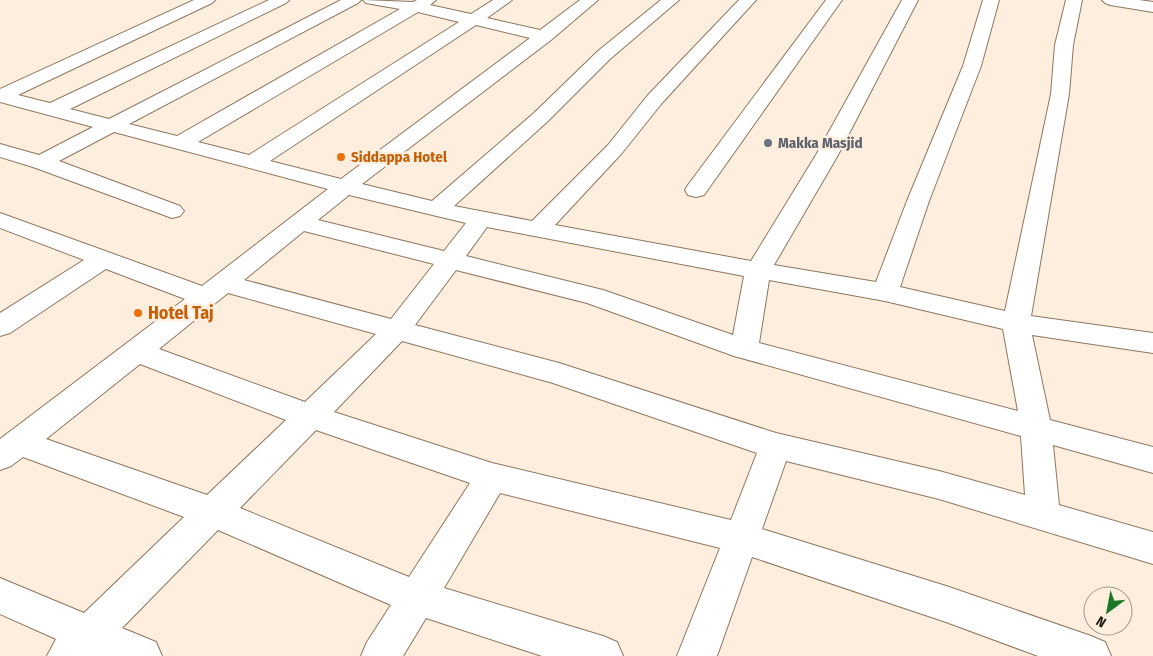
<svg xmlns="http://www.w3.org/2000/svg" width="1153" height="656" viewBox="0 0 1153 656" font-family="'Fira Sans Condensed',sans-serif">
  <rect width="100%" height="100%" fill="#fdeede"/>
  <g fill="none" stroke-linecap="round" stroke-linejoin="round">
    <g stroke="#8e775f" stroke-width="2">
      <g id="minor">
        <path d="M 194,0 L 215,0 L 212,3 L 18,95 L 50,103 L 269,0 L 289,0 L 286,3 L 70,109 L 109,119 L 341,0 L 361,0 L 358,3 L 129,124 L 177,136 L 400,9 L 366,3 L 363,0 L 413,2 L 417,0 L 436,0 L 430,5 L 471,14 L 493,0 L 512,0 L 487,18 L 540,30 L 580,0 L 598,0 L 551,40 L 362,184 L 432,201 L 534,113 L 598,51 L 661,0 L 679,0 L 610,59 L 548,121 L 454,206 L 532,221 L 608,145 L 648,95 L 739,0 L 756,0 L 662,103 L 622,153 L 555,225 L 751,261 L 816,155 L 902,0 L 918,0 L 838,155 L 774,265 L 876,282 L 907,201 L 963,66 L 983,0 L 999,0 L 981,66 L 929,201 L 900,287 L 1005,311 L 1051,94 L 1055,45 L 1066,0 L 1082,0 L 1073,45 L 1069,94 L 1031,316 L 1153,333 L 1153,353 L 1032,335 L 1050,420 L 1153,447 L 1153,473 L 1053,445 L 1059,505 L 1153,532 L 1153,564 L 939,499 L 786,461 L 762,529 L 946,586 L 1091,636 L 1105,642 L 1111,656 L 1038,656 L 946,622 L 752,557 L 717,656 L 677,656 L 720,548 L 500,493 L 444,588 L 603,636 L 617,642 L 623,656 L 542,656 L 426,618 L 403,656 L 361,656 L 367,642 L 391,605 L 218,530 L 122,628 L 156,642 L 162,656 L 47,656 L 56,639 L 0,614 L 0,578 L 84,613 L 184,517 L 23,457 L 11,466 L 0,470 L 0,439 L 185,299 L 106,269 L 10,333 L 0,336 L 0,313 L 84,260 L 0,228 L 0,213 L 202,286 L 328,189 L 114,132 L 59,161 L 180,206 L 184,211 L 180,216 L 172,218 L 33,167 L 0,157 L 0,144 L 39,155 L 93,127 L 0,102 L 0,89 ZM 418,12 L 459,22 L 249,155 L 198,142 ZM 476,25 L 530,38 L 341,179 L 270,161 ZM 349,195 L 466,223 L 444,251 L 318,220 ZM 487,227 L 744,276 L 733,335 L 603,290 L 466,256 ZM 304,231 L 434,264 L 391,319 L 244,280 ZM 456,270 L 587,303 L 734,356 L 1021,436 L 1025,495 L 939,471 L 776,433 L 559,363 L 415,325 ZM 769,280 L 885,301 L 1003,329 L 1018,411 L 759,343 ZM 228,293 L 376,334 L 305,402 L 159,349 ZM 402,341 L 553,383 L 757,453 L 731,520 L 492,463 L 334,412 ZM 140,364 L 286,420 L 207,495 L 46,439 ZM 316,430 L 470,483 L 409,577 L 240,508 Z"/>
        <path d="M 826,0 L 842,0 L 704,195 L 696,197 L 688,195 L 685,190 L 688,185 Z"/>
        <path d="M 1102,0 L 1139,0 L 1153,2 L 1153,12 L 1110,5 L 1105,3 Z"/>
      </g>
    </g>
    <use href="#minor" fill="#fff" fill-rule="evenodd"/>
  </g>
  <circle fill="#6b7280" stroke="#fdeede" stroke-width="2" cx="768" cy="143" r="5"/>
  <g fill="#e8710a" stroke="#fdeede" stroke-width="2">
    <circle cx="341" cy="157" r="5"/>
    <circle cx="138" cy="313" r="5"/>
  </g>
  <g text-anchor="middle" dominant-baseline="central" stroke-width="5" stroke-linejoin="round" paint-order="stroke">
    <g font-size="15" font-weight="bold" fill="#5b616d" stroke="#fdeede" text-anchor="start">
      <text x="778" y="143">Makka Masjid</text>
    </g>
    <g font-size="15" font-weight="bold" fill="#c56008" stroke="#fdeede" text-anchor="start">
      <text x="351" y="157">Siddappa Hotel</text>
    </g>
    <g font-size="18" font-weight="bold" fill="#c56008" stroke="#fdeede" text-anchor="start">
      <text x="148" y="313">Hotel Taj</text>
    </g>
  </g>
  <g transform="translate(1108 611) rotate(212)"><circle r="24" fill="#fdeede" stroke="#a6998c"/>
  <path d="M0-4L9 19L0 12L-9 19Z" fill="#1c7827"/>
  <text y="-8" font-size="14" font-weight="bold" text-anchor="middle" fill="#241a11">N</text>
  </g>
</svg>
